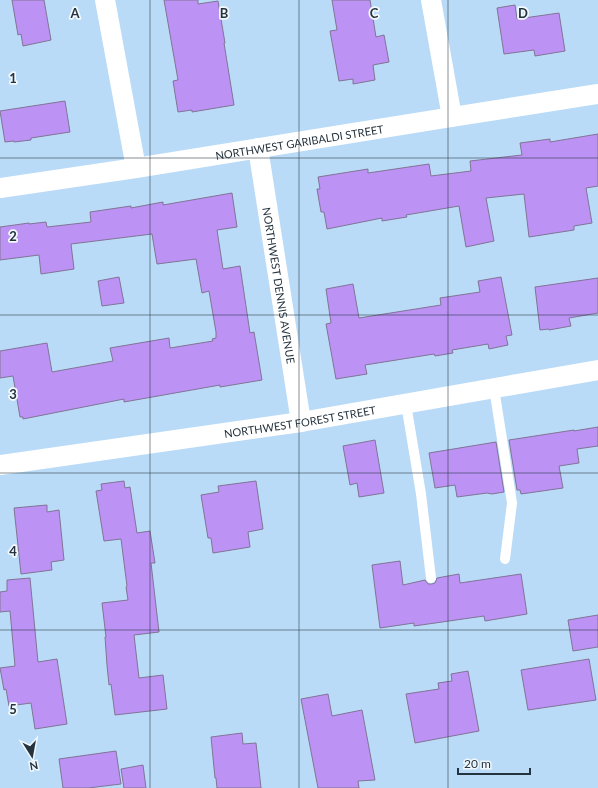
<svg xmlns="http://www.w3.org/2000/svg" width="598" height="788" viewBox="0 0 598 788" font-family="Lato,sans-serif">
  <rect width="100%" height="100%" fill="#b9dbf7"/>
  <g fill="#bc92f5" stroke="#817496">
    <path d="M 12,0 L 44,0 L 51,40 L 23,46 L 21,34 L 18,35 Z"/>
    <path d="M 164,0 L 198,0 L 198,4 L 218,1 L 225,43 L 224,43 L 234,105 L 192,112 L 192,110 L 178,112 L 173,81 L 178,80 Z"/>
    <path d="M 332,0 L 370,0 L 376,37 L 384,35 L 389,62 L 373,65 L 375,80 L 353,84 L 353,79 L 339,81 L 330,31 L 337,30 Z"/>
    <path d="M 515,5 L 517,19 L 559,13 L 565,51 L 535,56 L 534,50 L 504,54 L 497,8 Z"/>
    <path d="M 65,101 L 70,132 L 31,138 L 31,140 L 14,142 L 14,141 L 5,142 L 0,111 Z"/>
    <path d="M 598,134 L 598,186 L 586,188 L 592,223 L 574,226 L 574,230 L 529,237 L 524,194 L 486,198 L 494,241 L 466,247 L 459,206 L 406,215 L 407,217 L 382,221 L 382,218 L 327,229 L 324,212 L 321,212 L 317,189 L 320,189 L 318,177 L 368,169 L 368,173 L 429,164 L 431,176 L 471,171 L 470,161 L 522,155 L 520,143 L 550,139 L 550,142 Z"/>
    <path d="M 232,193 L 237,227 L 217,230 L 223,269 L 240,266 L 250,333 L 254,332 L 262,380 L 220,387 L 220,385 L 124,402 L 124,399 L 23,419 L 23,417 L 20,417 L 13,376 L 0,378 L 0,351 L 47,343 L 52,372 L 113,361 L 110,348 L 169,338 L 170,348 L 213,341 L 212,339 L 216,338 L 216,332 L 209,291 L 202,293 L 196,259 L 157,264 L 152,234 L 71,244 L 74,269 L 41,274 L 39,255 L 0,260 L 0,227 L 29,223 L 29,224 L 46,222 L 47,227 L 91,222 L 90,212 L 131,206 L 131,208 L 163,202 L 163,205 Z"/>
    <path d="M 119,277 L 124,303 L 102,306 L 98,281 Z"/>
    <path d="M 501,277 L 512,335 L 506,336 L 508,345 L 489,349 L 488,344 L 452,350 L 453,353 L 435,356 L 434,354 L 365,365 L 367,374 L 336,379 L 326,324 L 331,323 L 326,289 L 353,284 L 359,318 L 441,305 L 440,298 L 480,292 L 478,281 Z"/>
    <path d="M 598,278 L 598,313 L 569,318 L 571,326 L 549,330 L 549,329 L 540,330 L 535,287 Z"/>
    <path d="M 598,427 L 598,446 L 577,449 L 579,463 L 559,466 L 563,488 L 521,494 L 520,490 L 517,490 L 509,440 L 574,430 L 574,431 Z"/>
    <path d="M 375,440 L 384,493 L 359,497 L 357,483 L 350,485 L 343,446 Z"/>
    <path d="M 496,442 L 504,492 L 492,494 L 487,493 L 457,497 L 455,485 L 435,488 L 429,453 Z"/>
    <path d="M 124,481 L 125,488 L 130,487 L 137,533 L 150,531 L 155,563 L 151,563 L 159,632 L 134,635 L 139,678 L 163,675 L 167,709 L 115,715 L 111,684 L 109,685 L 107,665 L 105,637 L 106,637 L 102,603 L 128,600 L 126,587 L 127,586 L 121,539 L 104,541 L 96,491 L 102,490 L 101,484 Z"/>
    <path d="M 256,481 L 263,529 L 248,532 L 250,547 L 213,553 L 211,538 L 208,538 L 201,495 L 219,492 L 218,486 Z"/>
    <path d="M 47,505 L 47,512 L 59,510 L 64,560 L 51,562 L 52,570 L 21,574 L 14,508 Z"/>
    <path d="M 400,561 L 403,585 L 425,580 L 428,584 L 432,584 L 435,583 L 437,578 L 459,574 L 460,583 L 521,574 L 527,614 L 485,621 L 484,616 L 414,626 L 414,623 L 380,628 L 372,565 Z"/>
    <path d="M 30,578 L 38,662 L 57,659 L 67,724 L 35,729 L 31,703 L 9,706 L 6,689 L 4,690 L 0,668 L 15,666 L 10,611 L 0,612 L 0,592 L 7,591 L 7,580 Z"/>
    <path d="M 598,615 L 598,647 L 573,651 L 568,620 Z"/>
    <path d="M 589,659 L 596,700 L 528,710 L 521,670 Z"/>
    <path d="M 468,671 L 479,731 L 415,743 L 406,694 L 439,689 L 438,683 L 452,681 L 451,674 Z"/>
    <path d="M 328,694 L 332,716 L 362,710 L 375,780 L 358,781 L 359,788 L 318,788 L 301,699 Z"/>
    <path d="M 242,733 L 243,744 L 256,743 L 261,788 L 217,788 L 216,778 L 215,778 L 211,737 Z"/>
    <path d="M 116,751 L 121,784 L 88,788 L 63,788 L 59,759 Z"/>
    <path d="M 143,765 L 146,788 L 124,788 L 121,769 Z"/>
  </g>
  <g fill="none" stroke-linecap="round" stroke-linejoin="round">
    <g stroke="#fff" stroke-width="10">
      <path d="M 494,388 L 512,503 L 505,559"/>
      <path d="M 406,404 L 421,494 L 431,578"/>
    </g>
    <g stroke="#fff" stroke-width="20">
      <path d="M 105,0 L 136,168"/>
      <path d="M 431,0 L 452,117"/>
      <path id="s1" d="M 258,148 L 301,422"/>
      <path id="s2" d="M 0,188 L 136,168 L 452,117 L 598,94"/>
      <path id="s3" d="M 0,465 L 301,422 L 598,370"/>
    </g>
  </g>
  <path fill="none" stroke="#25333e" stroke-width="1" stroke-opacity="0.55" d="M 150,0 L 150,788M 299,0 L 299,788M 448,0 L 448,788M 0,158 L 598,158M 0,315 L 598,315M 0,473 L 598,473M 0,630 L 598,630"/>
  <g text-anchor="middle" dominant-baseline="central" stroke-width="3.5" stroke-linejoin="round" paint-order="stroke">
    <g font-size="11" fill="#25333e" stroke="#f1f8fe">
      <text stroke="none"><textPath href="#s2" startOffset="303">NORTHWEST GARIBALDI STREET</textPath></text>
      <text stroke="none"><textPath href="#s1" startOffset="139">NORTHWEST DENNIS AVENUE</textPath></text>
      <text stroke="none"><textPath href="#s3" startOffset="303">NORTHWEST FOREST STREET</textPath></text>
    </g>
  </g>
  <g font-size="13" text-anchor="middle" font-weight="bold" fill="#25333e" stroke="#f1f8fe" stroke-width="3.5" stroke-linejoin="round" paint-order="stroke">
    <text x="75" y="18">A</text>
    <text x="224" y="18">B</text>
    <text x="374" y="18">C</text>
    <text x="523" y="18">D</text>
    <text x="13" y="83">1</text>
    <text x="13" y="241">2</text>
    <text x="13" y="399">3</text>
    <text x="13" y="556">4</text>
    <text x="13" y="714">5</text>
  </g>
  <g transform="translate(32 756) rotate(169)" stroke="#f1f8fe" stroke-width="3" paint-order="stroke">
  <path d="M0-3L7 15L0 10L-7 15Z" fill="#25333e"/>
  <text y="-6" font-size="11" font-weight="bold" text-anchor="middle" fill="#25333e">N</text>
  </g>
  <path d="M458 768v6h72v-6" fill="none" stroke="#25333e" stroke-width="2"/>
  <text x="464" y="768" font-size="12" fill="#25333e" stroke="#f1f8fe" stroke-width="3" paint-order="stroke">20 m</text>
</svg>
